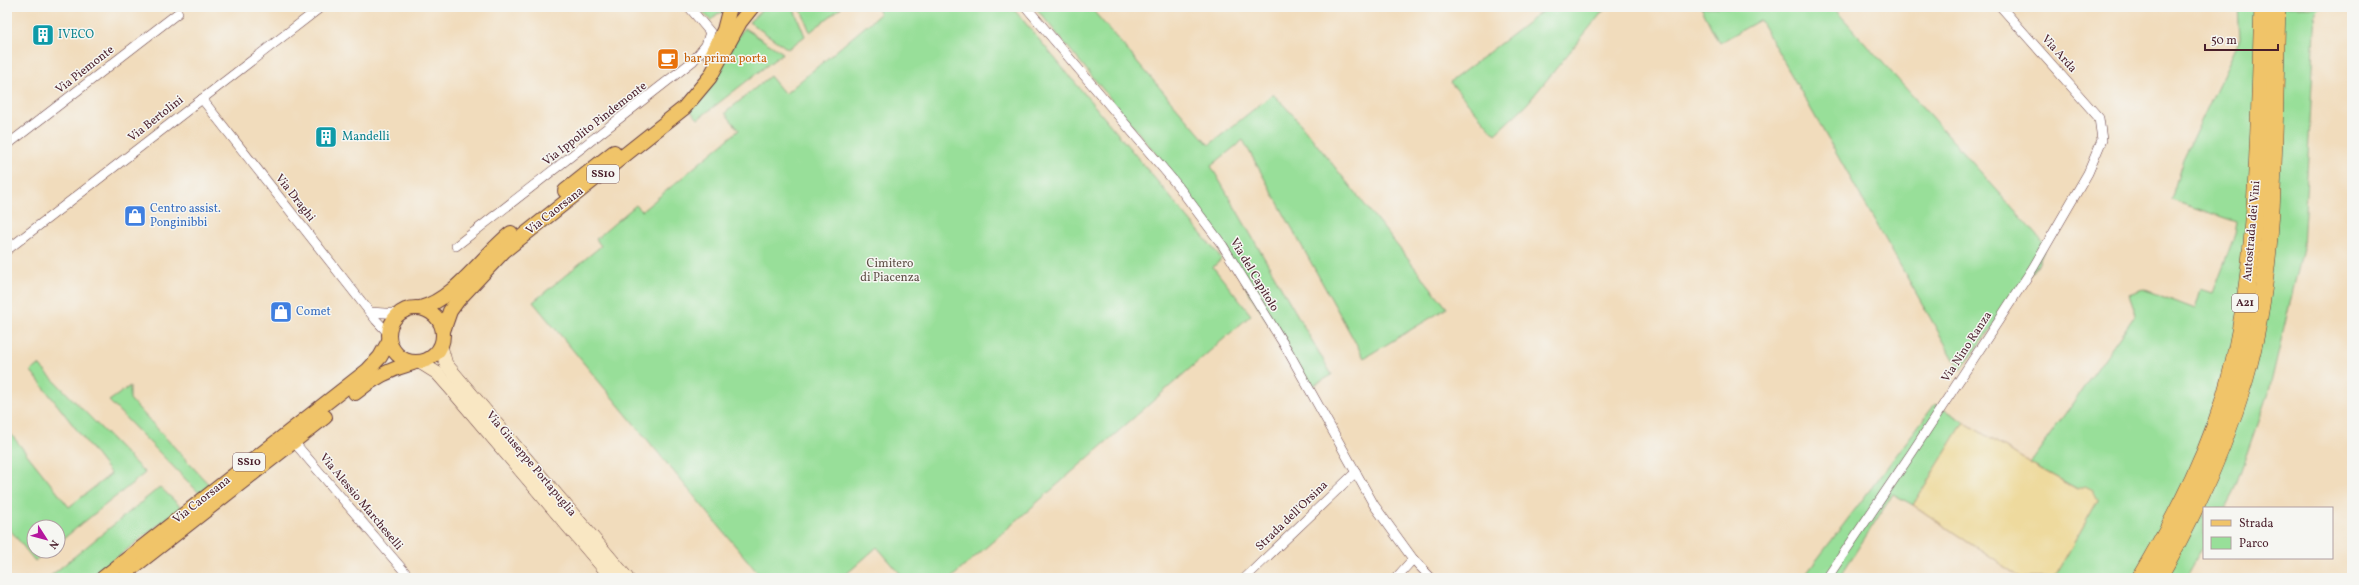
<svg xmlns="http://www.w3.org/2000/svg" width="2359" height="585" viewBox="0 0 2359 585" font-family="Vollkorn,serif">
  <rect width="100%" height="100%" fill="#f6f6f2"/>
  <filter id="ink" filterUnits="userSpaceOnUse"><feTurbulence type="fractalNoise" baseFrequency=".025" numOctaves="2"/><feDisplacementMap in="SourceGraphic" scale="8" xChannelSelector="R" yChannelSelector="G"/><feConvolveMatrix kernelMatrix="1 2 1 2 8 2 1 2 1" color-interpolation-filters="sRGB"/></filter>
  <filter id="wash" filterUnits="userSpaceOnUse"><feTurbulence type="fractalNoise" baseFrequency=".012" numOctaves="4" result="noise"/><feDisplacementMap in="SourceGraphic" scale="16" xChannelSelector="R" yChannelSelector="G"/><feGaussianBlur stdDeviation="0.9" result="paint"/><feColorMatrix in="noise" values="0 0 0 0 0 0 0 0 0 0 0 0 0 0 0 0 0 1.4 0 .05"/><feComposite in="paint" operator="in"/></filter>
  <g filter="url(#wash)">
    <rect width="100%" height="100%" fill="#f1dcbc"/>
    <g fill="#98df99" stroke="#717f62">
      <path d="M 698,7 L 727,7 L 726,11 L 717,14 L 711,21 Z"/>
      <path d="M 765,7 L 793,7 L 805,36 L 788,49 L 749,22 Z"/>
      <path d="M 800,7 L 842,7 L 810,32 Z"/>
      <path d="M 880,7 L 1012,7 L 1222,259 L 1213,267 L 1251,315 L 951,578 L 904,578 L 877,547 L 842,578 L 762,578 L 533,302 L 601,246 L 596,239 L 636,205 L 642,211 L 739,130 L 725,113 L 770,76 L 785,94 L 880,14 L 877,9 Z"/>
      <path d="M 1035,7 L 1090,7 L 1209,145 L 1273,94 L 1295,117 L 1447,308 L 1364,358 L 1243,140 L 1211,166 L 1332,375 L 1309,388 L 1183,187 Z"/>
      <path d="M 1548,7 L 1597,7 L 1604,10 L 1527,104 L 1495,134 L 1450,82 Z"/>
      <path d="M 1701,7 L 1833,7 L 2046,245 L 2038,265 L 1960,370 L 1760,20 L 1719,43 Z"/>
      <path d="M 2238,7 L 2320,7 L 2316,11 L 2303,248 L 2270,387 L 2233,493 L 2225,508 L 2204,508 L 2204,545 L 2186,578 L 2054,578 L 2098,500 L 2030,463 L 2136,314 L 2129,294 L 2143,289 L 2195,309 L 2201,289 L 2213,293 L 2235,234 L 2237,222 L 2171,200 L 2183,159 L 2240,39 Z"/>
      <path d="M 744,28 L 783,53 L 698,119 L 690,110 Z"/>
      <path d="M 39,365 L 145,473 L 58,543 L 58,527 L 34,527 L 34,551 L 48,551 L 35,561 L 7,526 L 7,429 L 69,507 L 111,474 L 31,371 Z"/>
      <path d="M 130,386 L 130,399 L 212,488 L 202,496 L 109,401 Z"/>
      <path d="M 1935,404 L 1964,422 L 1913,505 L 1893,494 L 1839,578 L 1803,578 Z"/>
      <path d="M 160,487 L 181,507 L 91,578 L 48,578 Z"/>
    </g>
    <path fill="#eeda9e" stroke="#9c7c64" d="M 1964,422 L 2030,463 L 2077,489 L 2085,486 L 2093,490 L 2098,500 L 2054,578 L 2021,578 L 1913,505 Z"/>
  </g>
  <g filter="url(#ink)">
    <g fill="none" stroke-linecap="round" stroke-linejoin="round">
      <g stroke="#633b41" stroke-width="10">
        <g id="street">
          <path d="M 1026,7 L 1178,186 L 1223,246 L 1288,351 L 1374,505 L 1413,559 L 1431,578"/>
          <path d="M 202,99 L 376,320 L 389,334"/>
          <path d="M 7,145 L 178,13"/>
          <path d="M 456,246 L 693,61 L 706,45 L 710,32 L 689,7"/>
          <path d="M 7,250 L 321,7"/>
          <path d="M 370,312 L 399,314"/>
          <path d="M 293,441 L 410,578"/>
          <path d="M 1245,578 L 1356,472"/>
          <path d="M 1396,578 L 1413,559"/>
          <path d="M 1827,578 L 1911,454 L 2033,268 L 2088,173 L 2102,140 L 2099,118 L 2001,7"/>
        </g>
      </g>
      <g stroke="#633b41" stroke-width="14">
        <g id="secondary">
          <path d="M 441,346 L 446,364 L 627,578"/>
          <path d="M 421,363 L 437,373 L 452,390 L 612,578"/>
        </g>
      </g>
      <g stroke="#633b41" stroke-width="16">
        <g id="primary">
          <path d="M 712,55 L 724,30 L 730,7"/>
          <path d="M 565,191 L 614,152"/>
          <circle cx="416" cy="335" r="27"/>
          <path d="M 420,308 C 454,300 483,255 511,233"/>
          <path d="M 443,331 L 450,311 L 458,300 L 504,251 L 684,108 L 710,77 L 740,22 L 752,7"/>
          <path d="M 355,393 C 373,378 390,369 413,363"/>
          <path d="M 127,572 L 325,417"/>
          <path d="M 103,578 L 368,370 L 380,357 L 389,341"/>
        </g>
      </g>
      <g stroke="#633b41" stroke-width="18">
        <g id="highway">
          <path d="M 2140,578 C 2178,514 2213,447 2231,374 C 2260,254 2258,130 2263,7"/>
          <path d="M 2158,578 C 2194,515 2224,449 2245,379 C 2278,265 2273,126 2277,7"/>
        </g>
      </g>
      <use href="#street" stroke="#fff" stroke-width="9"/>
      <use href="#secondary" stroke="#f9e7c3" stroke-width="13"/>
      <use href="#primary" stroke="#f0c469" stroke-width="14"/>
      <use href="#highway" stroke="#f0c469" stroke-width="17"/>
    </g>
  </g>
  <defs>
    <g id="building-square" transform="scale(1.15)"><rect x="-9" y="-9" width="18" height="18" rx="4" fill="#0f9aa8" stroke="#f6f6f2"/><path d="M-4-6H4V6H1V3H-1V6H-4ZM-2.5-4.3h1.7v1.8h-1.7ZM.8-4.3h1.7v1.8H.8ZM-2.5-1h1.7V.8h-1.7ZM.8-1h1.7V.8H.8Z" fill="#fff"/></g>
    <g id="cafe-square" transform="scale(1.15)"><rect x="-9" y="-9" width="18" height="18" rx="4" fill="#e8710a" stroke="#f6f6f2"/><path d="M-5.5-4.5H6V0H3Q3 3.5 0 3.5H-2.5Q-5.5 3.5-5.5 0ZM3-3.2v2h1.7v-2ZM-6 4.5H4V6H-6Z" fill="#fff"/></g>
    <g id="shop-square" transform="scale(1.15)"><rect x="-9" y="-9" width="18" height="18" rx="4" fill="#3f7fe0" stroke="#f6f6f2"/><path d="M-5-2.5h2.3a2.7 3.5 0 0 1 5.4 0H5L5.5 6h-11ZM-1.5-2.5h3a1.5 2.3 0 0 0-3 0Z" fill="#fff"/></g>
  </defs>
  <g fill-rule="evenodd">
    <use href="#building-square" x="43" y="35"/>
    <use href="#cafe-square" x="668" y="59"/>
    <use href="#building-square" x="326" y="137"/>
    <use href="#shop-square" x="135" y="216"/>
    <use href="#shop-square" x="281" y="312"/>
  </g>
  <g text-anchor="middle" dominant-baseline="central" stroke-width="3" stroke-linejoin="round" paint-order="stroke">
    <g fill="#f6f6f2" stroke="#7e6067" stroke-width="1">
      <rect x="587" y="165" width="32" height="18" rx="3"/>
      <rect x="2232" y="294" width="26" height="18" rx="3"/>
      <rect x="233" y="453" width="32" height="18" rx="3"/>
    </g>
    <g font-size="11" font-weight="bold" fill="#4a1f2b">
      <text x="603" y="174">SS10</text>
      <text x="2245" y="303">A21</text>
      <text x="249" y="462">SS10</text>
    </g>
    <g font-size="12" fill="#0d838f" stroke="#f6f6f2" text-anchor="start">
      <text x="58" y="35">IVECO</text>
      <text x="342" y="137">Mandelli</text>
    </g>
    <g font-size="12" fill="#4a1f2b" stroke="#f6f6f2">
      <text transform="translate(2059 54) rotate(48)">Via Arda</text>
      <text transform="translate(85 70) rotate(-38)">Via Piemonte</text>
      <text transform="translate(156 119) rotate(-38)">Via Bertolini</text>
      <text transform="translate(595 124) rotate(-38)">Via Ippolito Pindemonte</text>
      <text transform="translate(295 198) rotate(52)">Via Draghi</text>
      <text transform="translate(555 211) rotate(-38)">Via Caorsana</text>
      <text transform="translate(2252 231) rotate(-85)">Autostrada dei Vini</text>
      <text transform="translate(1254 275) rotate(59)">Via del Capitolo</text>
      <text transform="translate(1967 347) rotate(-57)">Via Nino Ranza</text>
      <text transform="translate(531 464) rotate(50)">Via Giuseppe Portapuglia</text>
      <text transform="translate(202 500) rotate(-38)">Via Caorsana</text>
      <text transform="translate(361 502) rotate(50)">Via Alessio Marcheselli</text>
      <text transform="translate(1292 516) rotate(-44)">Strada dell'Orsina</text>
    </g>
    <g font-size="12" fill="#c56008" stroke="#f6f6f2" text-anchor="start">
      <text x="684" y="59">bar prima porta</text>
    </g>
    <g font-size="12" fill="#366cbe" stroke="#f6f6f2" text-anchor="start">
      <text x="150" y="209">Centro assist.<tspan x="150" dy="14">Ponginibbi</tspan></text>
      <text x="296" y="312">Comet</text>
    </g>
    <g font-size="12" fill="#5e4f46" stroke="#f6f6f2">
      <text x="890" y="264">Cimitero<tspan x="890" dy="14">di Piacenza</tspan></text>
    </g>
  </g>
  <rect width="2359" height="585" fill="none" stroke="#f6f6f2" stroke-width="24"/>
  <rect x="2203" y="507" width="130" height="52" fill="#f6f6f2" stroke="#b1a0a2"/>
  <rect x="2211" y="520" width="20" height="6" fill="#f0c469" stroke="#b1a0a2"/>
  <text x="2239" y="527" font-size="12" fill="#4a1f2b">Strada</text>
  <rect x="2211" y="537" width="20" height="12" fill="#98df99" stroke="#b1a0a2"/>
  <text x="2239" y="547" font-size="12" fill="#4a1f2b">Parco</text>
  <g transform="translate(46 539) rotate(126)"><circle r="19" fill="#f6f6f2" stroke="#b1a0a2"/>
  <path d="M0-3L7 15L0 10L-7 15Z" fill="#b5179e"/>
  <text y="-6" font-size="11" font-weight="bold" text-anchor="middle" fill="#4a1f2b">N</text>
  </g>
  <path d="M2205 44v6h73v-6" fill="none" stroke="#4a1f2b" stroke-width="2"/>
  <text x="2211" y="44" font-size="12" fill="#4a1f2b" stroke="#f6f6f2" stroke-width="3" paint-order="stroke">50 m</text>
</svg>
